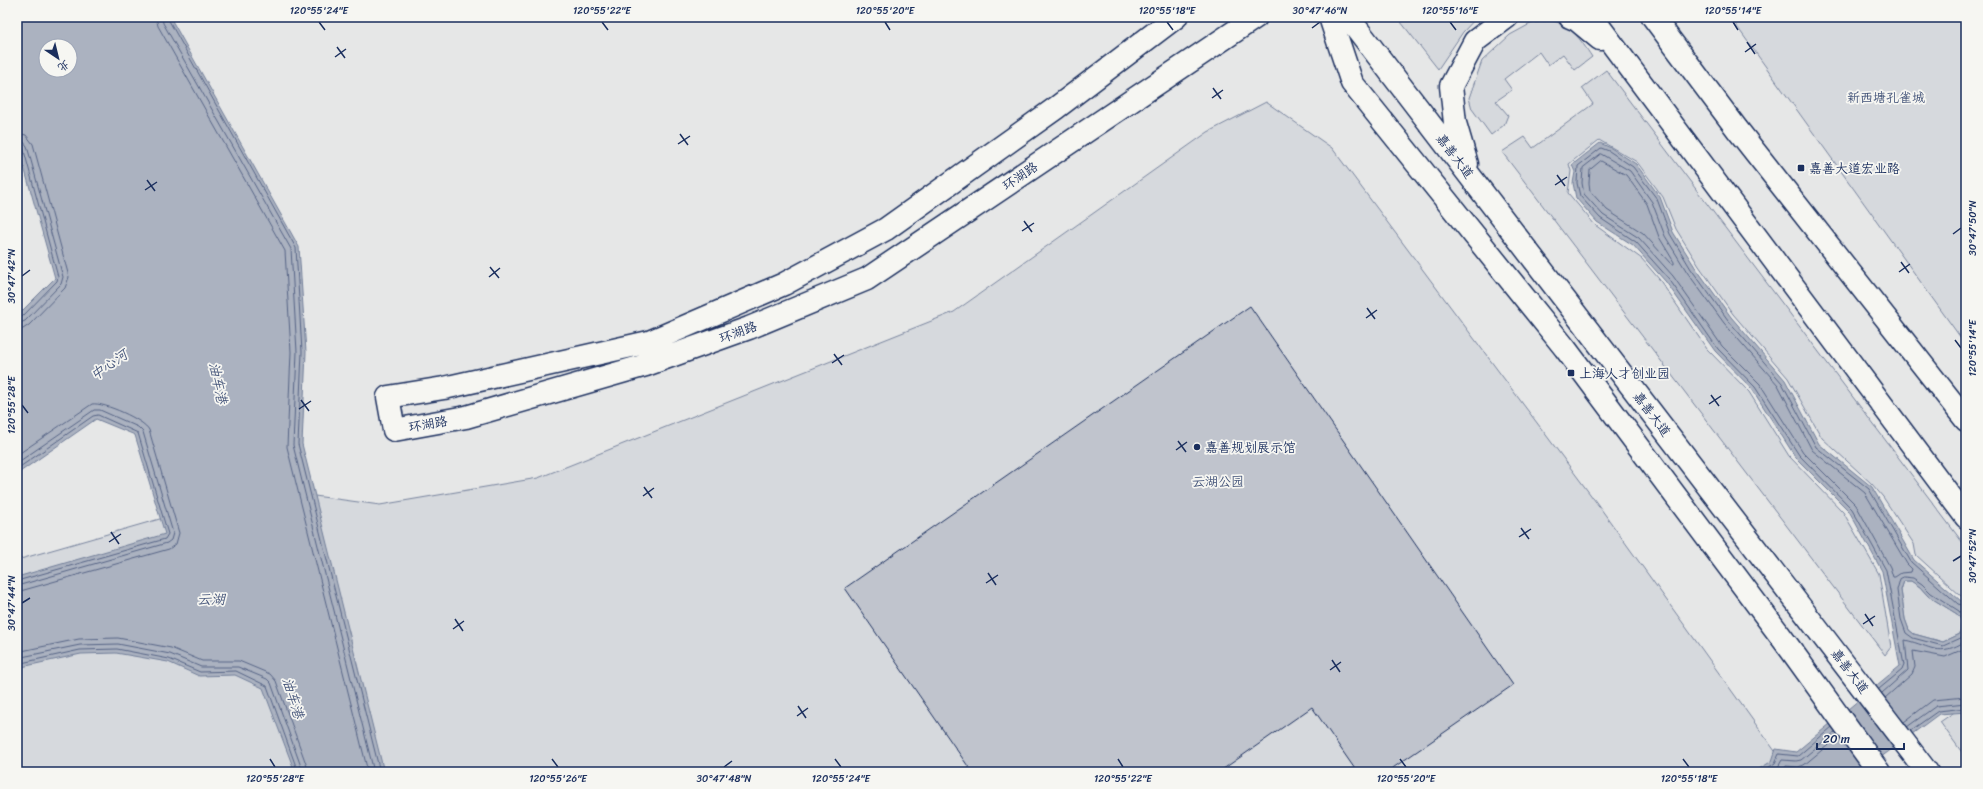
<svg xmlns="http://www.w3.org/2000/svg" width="1983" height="789" viewBox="0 0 1983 789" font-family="Sriracha,'LXGW WenKai TC',sans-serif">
  <rect width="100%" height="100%" fill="#f6f6f2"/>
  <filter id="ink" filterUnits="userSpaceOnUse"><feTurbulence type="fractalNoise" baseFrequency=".025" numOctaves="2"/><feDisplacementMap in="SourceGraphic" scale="8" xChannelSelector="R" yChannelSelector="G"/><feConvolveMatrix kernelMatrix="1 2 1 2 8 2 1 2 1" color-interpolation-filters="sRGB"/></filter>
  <g filter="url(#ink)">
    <path fill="#e6e7e7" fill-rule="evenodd" d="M 17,17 L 1966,17 L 1966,772 L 17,772 ZM 46,46 L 70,46 L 70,70 L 46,70 Z"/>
    <g fill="#d6d9dd" stroke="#78849e">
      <path d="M 1397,17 L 1477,17 L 1463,32 L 1438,69 Z"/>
      <path d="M 1730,17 L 1966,17 L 1966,345 Z"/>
      <path d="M 1549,20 C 1571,24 1580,39 1592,57 L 1575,70 L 1563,54 L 1548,65 L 1539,52 L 1504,79 L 1512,90 L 1496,101 L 1508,115 L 1504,125 L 1491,135 L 1472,109 L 1469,98 L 1482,61 L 1510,35 L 1532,23 Z"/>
      <path d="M 1606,70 L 1966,547 L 1966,597 L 1961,596 L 1916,555 L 1914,544 L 1883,497 L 1872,484 L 1822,438 L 1788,378 L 1733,314 L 1699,266 L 1676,229 L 1663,197 L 1637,162 L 1599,140 L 1569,164 L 1571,171 L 1568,193 L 1595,225 L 1642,259 L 1659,279 L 1707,349 L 1749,392 L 1789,456 L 1843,512 L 1879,574 L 1891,647 L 1885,655 L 1502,152 L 1525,137 L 1533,148 L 1593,104 L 1582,88 Z"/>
      <path d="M 1266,102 L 1332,148 L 1596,502 L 1790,772 L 17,772 L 17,560 L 264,489 L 380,505 L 538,478 L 954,312 L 1208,132 Z"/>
      <path d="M 1904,581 L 1911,581 L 1920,587 L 1928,596 L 1957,614 L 1962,621 L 1960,634 L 1943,642 L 1914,634 L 1909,630 L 1905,619 L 1901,590 Z"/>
      <path d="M 1966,704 L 1966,758 L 1940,722 Z"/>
    </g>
    <g fill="#abb2c0" stroke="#717e99" fill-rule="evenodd">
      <path d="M 17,17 L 170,17 L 299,247 L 306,352 L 302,444 L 384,772 L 295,772 L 263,688 L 235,675 L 199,676 L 168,662 L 116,653 L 81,654 L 17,668 L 17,577 L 165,534 L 135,435 L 96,419 L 17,474 L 17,316 L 55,278 L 17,142 ZM 46,46 L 70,46 L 70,70 L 46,70 Z"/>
      <path d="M 1600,143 L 1611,148 L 1636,164 L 1660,197 L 1673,232 L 1695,267 L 1731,317 L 1785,380 L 1819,444 L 1872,487 L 1914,560 L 1961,601 L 1966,602 L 1966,712 L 1939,714 L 1861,772 L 1754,772 L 1772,761 L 1776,749 L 1796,752 L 1900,666 L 1882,571 L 1849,511 L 1796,458 L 1752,389 L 1715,351 L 1666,282 L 1633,245 L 1597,222 L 1576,198 L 1573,183 L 1575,172 L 1572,165 ZM 1904,581 L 1911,581 L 1920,587 L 1928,596 L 1957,614 L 1962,621 L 1960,634 L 1943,642 L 1914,634 L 1909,630 L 1905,619 L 1901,590 Z"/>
    </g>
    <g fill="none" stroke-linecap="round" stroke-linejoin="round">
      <g stroke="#556385" stroke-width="1">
        <path d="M 156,17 L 158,26 L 285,251 L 291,352 L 287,447 L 368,772"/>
        <path d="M 162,17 L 163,23 L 291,249 L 297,352 L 293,445 L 374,772"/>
        <path d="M 167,17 L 296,248 L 302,352 L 298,444 L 380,772"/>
        <path d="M 17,133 L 26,135 L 33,144 L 69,277 L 65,288 L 29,325 L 23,329 L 17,330"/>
        <path d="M 17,139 L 23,141 L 27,146 L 63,277 L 61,284 L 25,321 L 17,324"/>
        <path d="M 17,144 L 23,147 L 58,277 L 57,281 L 22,317 L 17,318"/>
        <path d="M 1601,154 L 1630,171 L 1652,202 L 1665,236 L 1687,272 L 1724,323 L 1778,385 L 1812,450 L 1865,493 L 1907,564 L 1912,569 L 1911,572 L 1901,573 L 1895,577 L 1893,577 L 1890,567 L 1856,505 L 1803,452 L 1760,384 L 1722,346 L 1673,276 L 1639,238 L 1603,215 L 1584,194 L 1582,183 L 1583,168 Z"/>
        <path d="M 1601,161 L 1626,175 L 1647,204 L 1659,237 L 1674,262 L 1674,264 L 1671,264 L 1643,233 L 1607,210 L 1590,191 L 1589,183 L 1590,170 Z"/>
        <path d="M 17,455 L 92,404 C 104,402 144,420 149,430 L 179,533 L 176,544 L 169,549 L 17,592"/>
        <path d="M 17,463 L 94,410 L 100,410 L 138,427 L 143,432 L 173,533 L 171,540 L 167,543 L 17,586"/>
        <path d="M 17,469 L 93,416 L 98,415 L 138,433 L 168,534 L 165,539 L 17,581"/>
        <path d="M 1904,577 L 1913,578 L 1922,584 L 1931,593 L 1959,611 L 1966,621 L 1963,637 L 1943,646 L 1913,638 L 1906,633 L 1901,619 L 1897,590 L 1900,579 Z"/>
        <path d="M 17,652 L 79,639 L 118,638 L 171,648 L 202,661 L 239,661 L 270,674 L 276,681 L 309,772"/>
        <path d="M 17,658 L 80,645 L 118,644 L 170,654 L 201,667 L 238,667 L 267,679 L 271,683 L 303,772"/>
        <path d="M 17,664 L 80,650 L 117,649 L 169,659 L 200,672 L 236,671 L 267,686 L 298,772"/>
        <path d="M 1879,689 L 1902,670 L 1904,665 L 1886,570 L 1852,509 L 1799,455 L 1755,387 L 1718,349 L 1669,279 L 1636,242 L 1600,218 L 1580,196 L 1577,183 L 1578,166 L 1601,148 L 1609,151 L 1633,167 L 1657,199 L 1670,234 L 1691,269 L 1728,320 L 1782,383 L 1816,447 L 1869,489 L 1911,562 L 1958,604 L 1966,606"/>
        <path d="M 1882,693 L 1908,670 L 1905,640 C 1932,646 1938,658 1966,641"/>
        <path d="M 1885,698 L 1912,674 L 1915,667 L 1913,651 L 1945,657 L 1966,648"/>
        <path d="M 1904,722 L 1933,700 L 1966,697"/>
        <path d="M 1907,727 L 1936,706 L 1966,703"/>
        <path d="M 1910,731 L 1938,711 L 1966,708"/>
        <path d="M 1762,772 L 1775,763 L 1779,754 L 1798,756 L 1832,727"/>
        <path d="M 1771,772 L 1778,767 L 1782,760 L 1796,761 L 1801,760 L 1835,732"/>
        <path d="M 1782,772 L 1786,766 L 1798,767 L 1804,765 L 1839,736"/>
      </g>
    </g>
    <path fill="#c0c4cd" stroke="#1b2f5e" d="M 1250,306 L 1513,685 L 1387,772 L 1357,772 L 1312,707 L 1219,772 L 972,772 L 845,588 Z"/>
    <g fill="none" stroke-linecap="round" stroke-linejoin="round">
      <g stroke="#1b2f5e" stroke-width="25">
        <path id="minor" d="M 1176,17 L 1056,108 L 886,229 L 784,284 L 649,342 L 444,388 L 388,397 L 394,430 L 466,417 L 646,365 L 749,328 L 867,279 L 1256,17"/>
      </g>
      <g stroke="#1b2f5e" stroke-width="25">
        <g id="major">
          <path d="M 1330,17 L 1352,83 L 1565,348 L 1791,650 L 1879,772"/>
          <path d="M 1348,17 L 1927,772"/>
          <path d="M 1570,17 L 1577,20 L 1600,39"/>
          <path d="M 1592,17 L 1966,517"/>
          <path d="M 1653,17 L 1737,129 L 1966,420"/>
          <path d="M 1467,164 L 1455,123 L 1451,86 L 1475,41 L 1507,17"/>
        </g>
      </g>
      <use href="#minor" stroke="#f6f6f2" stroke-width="22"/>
      <use href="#major" stroke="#f6f6f2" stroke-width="22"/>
    </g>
  </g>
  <path fill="none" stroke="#1b2f5e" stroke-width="1.5" d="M 319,22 L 325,30M 602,22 L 608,30M 885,22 L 890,30M 1167,22 L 1173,30M 1450,22 L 1456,30M 1733,22 L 1738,30M 1312,28 L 1320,22M 1747,42 L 1755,54M 337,47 L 345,58M 1745,52 L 1756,44M 335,57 L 346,49M 1213,88 L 1221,99M 1212,98 L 1223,90M 680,134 L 688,145M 678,144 L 690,136M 1557,175 L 1565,186M 147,180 L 155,191M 1555,185 L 1567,177M 145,190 L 157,182M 1024,221 L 1032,232M 1022,231 L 1034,223M 1953,234 L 1961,228M 1901,262 L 1909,273M 490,267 L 499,278M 1899,272 L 1910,264M 22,276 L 30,270M 489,277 L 500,268M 1367,308 L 1375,319M 1366,318 L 1377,310M 1955,340 L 1961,348M 834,354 L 842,365M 832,363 L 844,355M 1711,395 L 1719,406M 301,400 L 309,411M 1709,404 L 1721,396M 22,405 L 28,413M 299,409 L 311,401M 1178,441 L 1186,452M 1176,450 L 1187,442M 644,487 L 652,498M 643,496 L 654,488M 1521,528 L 1529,539M 111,532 L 119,544M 1519,537 L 1531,529M 109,542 L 121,534M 1953,561 L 1961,556M 988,573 L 996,585M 986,583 L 998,575M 22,603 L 30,598M 1865,614 L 1873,626M 455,619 L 463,631M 1863,624 L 1875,616M 453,629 L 464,621M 1332,660 L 1340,672M 1330,670 L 1341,662M 798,706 L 806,718M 797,716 L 808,708M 270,759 L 275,767M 552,759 L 558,767M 835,759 L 841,767M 1118,759 L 1123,767M 1400,759 L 1406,767M 1683,759 L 1689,767M 724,767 L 732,761"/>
  <g fill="#1b2f5e" stroke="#f6f6f2" stroke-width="1.5">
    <rect x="1797" y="164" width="8" height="8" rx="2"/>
    <rect x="1567" y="369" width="8" height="8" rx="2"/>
    <circle cx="1197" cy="447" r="4"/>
  </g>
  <g text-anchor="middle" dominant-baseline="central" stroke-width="3.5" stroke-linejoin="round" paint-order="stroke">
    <g font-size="13" fill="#405177" stroke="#f6f6f2">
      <text x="1886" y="97">新西塘孔雀城</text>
      <text x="1218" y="481">云湖公园</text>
    </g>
    <g font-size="13" fill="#1b2f5e" stroke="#f6f6f2">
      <text transform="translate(1455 156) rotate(53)">嘉善大道</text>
      <text transform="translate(1020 176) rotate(-34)">环湖路</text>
      <text transform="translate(738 332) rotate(-20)">环湖路</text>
      <text transform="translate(1652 414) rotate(53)">嘉善大道</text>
      <text transform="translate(428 424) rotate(-10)">环湖路</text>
      <text transform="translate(1850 671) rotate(53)">嘉善大道</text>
    </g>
    <g font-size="13" fill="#1b2f5e" stroke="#f6f6f2" text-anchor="start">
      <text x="1809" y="168">嘉善大道宏业路</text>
      <text x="1579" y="373">上海人才创业园</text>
      <text x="1205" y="447">嘉善规划展示馆</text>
    </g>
    <g font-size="14" font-style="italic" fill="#46567b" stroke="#f6f6f2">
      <text transform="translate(109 365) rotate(-35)">中心河</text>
      <text transform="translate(218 383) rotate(78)">油车港</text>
      <text x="211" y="599">云湖</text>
      <text transform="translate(293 698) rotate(73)">油车港</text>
    </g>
  </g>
  <rect width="1983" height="789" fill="none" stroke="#f6f6f2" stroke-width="44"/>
  <g transform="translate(58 58) rotate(145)"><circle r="19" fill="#f6f6f2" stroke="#9ea6b7"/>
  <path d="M0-3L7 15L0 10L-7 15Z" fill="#1b2f5e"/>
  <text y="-6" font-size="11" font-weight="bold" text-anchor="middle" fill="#1b2f5e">北</text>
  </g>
  <path d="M1817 743v6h87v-6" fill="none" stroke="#1b2f5e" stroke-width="2"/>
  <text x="1823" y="743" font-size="12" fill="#1b2f5e" stroke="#f6f6f2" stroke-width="3" paint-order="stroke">20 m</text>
  <rect x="22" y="22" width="1939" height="745" fill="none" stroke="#1b2f5e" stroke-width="1.5"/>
  <g font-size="10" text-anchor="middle" fill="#1b2f5e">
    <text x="319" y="14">120°55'24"E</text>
    <text x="602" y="14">120°55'22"E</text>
    <text x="885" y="14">120°55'20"E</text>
    <text x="1167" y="14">120°55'18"E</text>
    <text x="1320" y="14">30°47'46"N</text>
    <text x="1450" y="14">120°55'16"E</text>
    <text x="1733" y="14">120°55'14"E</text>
    <text transform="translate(1972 228) rotate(-90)" y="4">30°47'50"N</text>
    <text transform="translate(11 276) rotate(-90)" y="4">30°47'42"N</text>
    <text transform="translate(1972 348) rotate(-90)" y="4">120°55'14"E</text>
    <text transform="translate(11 405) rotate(-90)" y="4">120°55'28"E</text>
    <text transform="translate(1972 556) rotate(-90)" y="4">30°47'52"N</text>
    <text transform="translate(11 603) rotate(-90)" y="4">30°47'44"N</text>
    <text x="275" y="782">120°55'28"E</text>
    <text x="558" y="782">120°55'26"E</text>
    <text x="724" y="782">30°47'48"N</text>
    <text x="841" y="782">120°55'24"E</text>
    <text x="1123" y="782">120°55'22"E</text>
    <text x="1406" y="782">120°55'20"E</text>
    <text x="1689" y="782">120°55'18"E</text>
  </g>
</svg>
